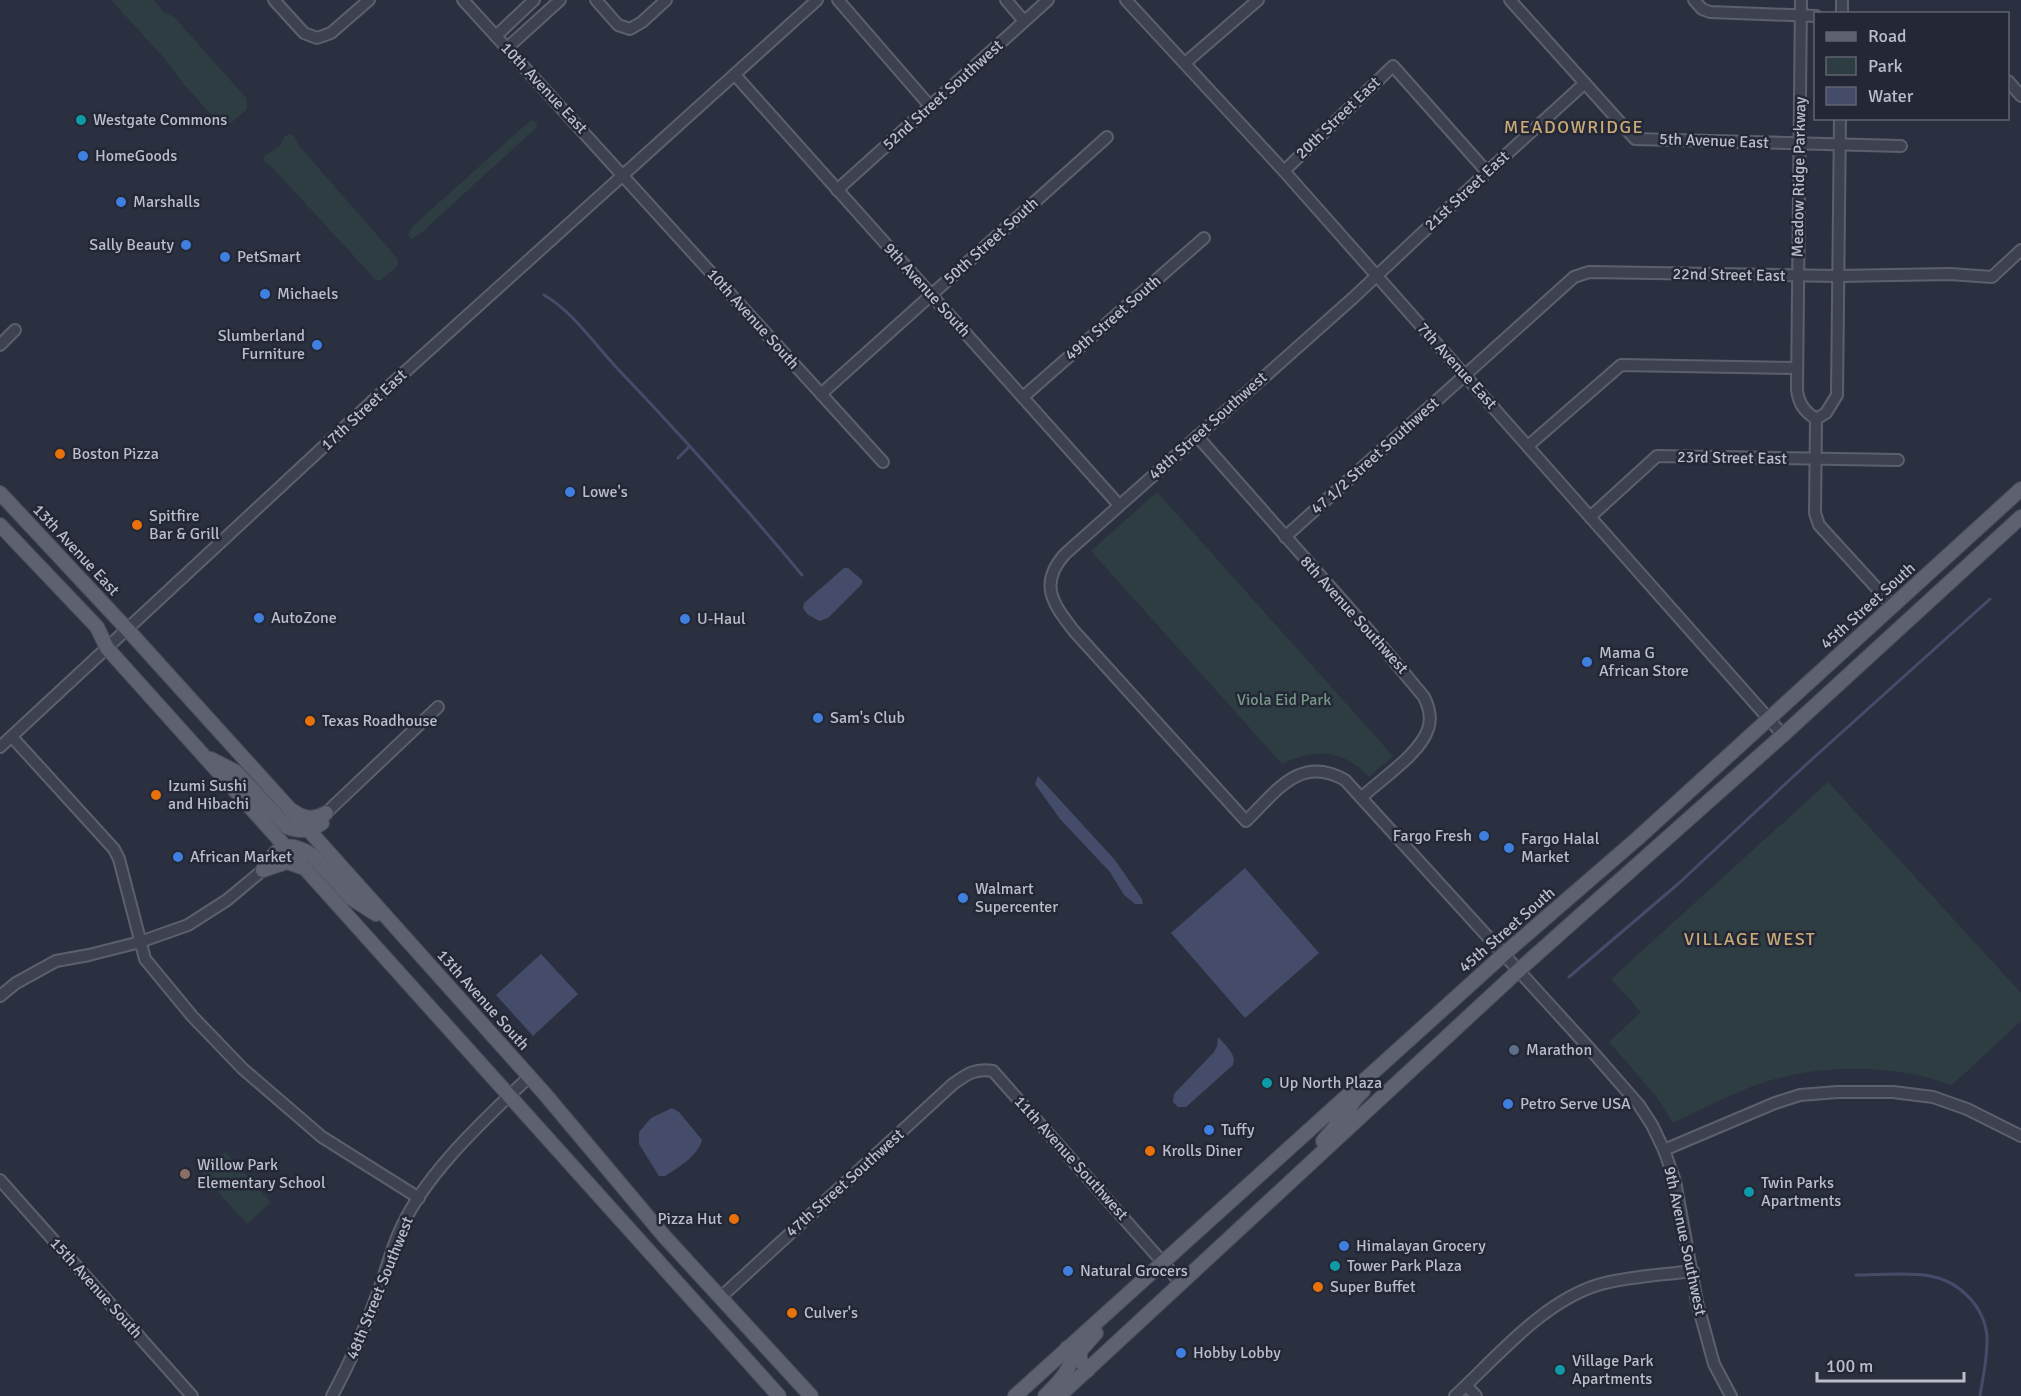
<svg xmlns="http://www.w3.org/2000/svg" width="2021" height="1396" viewBox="0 0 2021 1396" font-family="Signika,sans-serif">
  <rect width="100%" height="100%" fill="#2b3040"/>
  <g fill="#2d3d42">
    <path d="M 111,0 L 154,0 L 163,12 L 174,17 L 246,98 L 247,109 L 231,123 L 225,125 L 218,122 L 182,82 L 166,60 Z"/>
    <path d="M 531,120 L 536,122 L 537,127 L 421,233 L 411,239 L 408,235 L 413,226 Z"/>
    <path d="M 290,134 L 294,136 L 299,146 L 398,259 L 398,265 L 380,281 L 376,280 L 270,165 L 265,162 L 263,157 L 280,146 L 285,136 Z"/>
    <path d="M 1157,492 L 1393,756 L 1369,777 C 1342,749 1316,748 1282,764 L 1091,551 Z"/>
    <path d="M 1828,782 L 2021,993 L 2021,1021 L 1952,1085 C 1938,1081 1925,1076 1912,1074 C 1858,1064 1799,1068 1748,1088 C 1723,1098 1698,1111 1673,1123 L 1656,1096 L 1609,1042 L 1641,1012 L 1611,979 Z"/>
    <path d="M 225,1152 L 271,1202 L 247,1224 L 202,1174 Z"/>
  </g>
  <g fill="#444c69">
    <path d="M 844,568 L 848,568 L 862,580 L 862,584 L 828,618 L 819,621 L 807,614 L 803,608 L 804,603 Z"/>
    <path d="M 1038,776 L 1115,860 L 1142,899 L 1143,904 L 1135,904 L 1124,895 L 1110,872 L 1060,819 L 1035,784 Z"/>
    <path d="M 1245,868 L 1319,953 L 1245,1018 L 1171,933 Z"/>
    <path d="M 541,954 L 578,994 L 533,1036 L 496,995 Z"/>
    <path d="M 1218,1037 C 1225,1045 1237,1054 1233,1065 L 1186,1107 L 1178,1107 L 1173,1102 L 1174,1094 L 1214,1052 L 1217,1046 Z"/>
    <path d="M 672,1108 L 679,1112 L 702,1140 C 698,1156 678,1168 665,1176 L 659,1176 L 639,1144 L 639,1132 L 651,1118 Z"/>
  </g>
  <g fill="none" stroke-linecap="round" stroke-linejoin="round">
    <g stroke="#444c69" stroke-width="3">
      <path d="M 544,295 C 573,312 592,341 615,366 C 680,434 742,503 802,575"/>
      <path d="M 678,458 L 690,446"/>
      <path d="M 1569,977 L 1678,884 L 1810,761 L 1990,599"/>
      <path d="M 1856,1275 C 1879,1275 1908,1272 1930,1276 C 1959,1281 1984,1306 1987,1336 C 1988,1356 1983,1376 1980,1396"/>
    </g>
    <g stroke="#5c606e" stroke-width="14">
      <g id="minor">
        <path d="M 274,0 L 304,33 L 317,38 L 331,33 L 369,0"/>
        <path d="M 463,0 L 883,462"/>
        <path d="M 596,0 L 618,25 L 630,29 L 642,22 L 666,0"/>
        <path d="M 838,0 L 930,106"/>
        <path d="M 1006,0 L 1024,21"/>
        <path d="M 1126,0 L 1284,171 L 1783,735"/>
        <path d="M 1510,0 L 1635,139 L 1901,146"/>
        <path d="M 1694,0 L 1702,9 L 1710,12 L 1816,16"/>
        <path d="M 1801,0 L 1797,390 C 1799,404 1804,411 1816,419"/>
        <path d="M 1842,14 L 1842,0"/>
        <path d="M 496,36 L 534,0"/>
        <path d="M 507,48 L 560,0"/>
        <path d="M 1185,63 L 1258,0"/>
        <path d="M 735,75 L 1119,505"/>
        <path d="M 2008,81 L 2021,96"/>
        <path d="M 1585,83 L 1487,172 L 1353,298 L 1065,554 C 1038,584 1053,604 1074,631 L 1246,821 C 1276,792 1300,754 1345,780 L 1590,1049 L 1639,1105 L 1652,1125 L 1664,1150 L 1675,1181 L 1697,1302 L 1714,1364 L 1731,1396"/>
        <path d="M 1284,171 L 1393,66 L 1487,172"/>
        <path d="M 837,190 L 1048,0"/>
        <path d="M 0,345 L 15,330"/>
        <path d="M 821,394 L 1107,137"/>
        <path d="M 1023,397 L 1204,238"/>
        <path d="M 1816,419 L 1826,413 L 1837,395 L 1840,118"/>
        <path d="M 1816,419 L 1815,513 L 1819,525 L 1893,606"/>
        <path d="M 1197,436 L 1370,632 L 1424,697 C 1429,707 1432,718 1428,729 C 1420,754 1381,779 1362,797"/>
        <path d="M 1529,445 L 1621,365 L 1796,368"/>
        <path d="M 1590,517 L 1657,456 L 1898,460"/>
        <path d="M 1285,537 L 1574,277 L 1589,272 L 1838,276 L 1950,274 L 1992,277 L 2021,250"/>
        <path d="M 12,737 L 114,849 L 119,859 L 145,959 L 192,1016 L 243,1069 L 322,1137 L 419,1198"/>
        <path d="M 0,747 L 376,398 L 817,0"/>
        <path d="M 326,813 L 438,707"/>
        <path d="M 0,996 L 16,983 L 56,961 L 89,955 L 140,942 L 188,925 L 227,900 L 263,870"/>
        <path d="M 1664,1150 L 1775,1103 L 1800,1095 L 1837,1092 L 1893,1092 L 1933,1097 L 1967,1109 L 2021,1136"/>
        <path d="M 0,1180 L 192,1396"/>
        <path d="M 721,1297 L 953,1084 C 967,1074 975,1068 993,1071 L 1181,1283"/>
        <path d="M 1467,1386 L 1476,1396"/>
        <path d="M 332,1396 C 351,1361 367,1324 380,1287 C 386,1270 391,1252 398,1235 C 422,1176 484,1120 529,1077"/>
        <path d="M 1455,1396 C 1497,1357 1544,1300 1601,1284 C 1631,1276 1662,1275 1693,1271"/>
      </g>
    </g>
    <g stroke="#484b5a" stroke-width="16">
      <g id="major">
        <path d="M 0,493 L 127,629 L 288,807 L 544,1093 L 664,1236 L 811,1396"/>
        <path d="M 0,525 L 97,627 L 107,648 L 779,1396"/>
        <path d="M 211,759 L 236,772 L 287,827 C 300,832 311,831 322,823"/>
        <path d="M 293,811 C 304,819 314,820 326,813"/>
        <path d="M 263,870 C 276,848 285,838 312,855 L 351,898 L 376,914"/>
        <path d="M 263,870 L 287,862 L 301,867"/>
        <path d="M 1350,1125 C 1345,1111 1352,1101 1363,1091"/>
        <path d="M 1323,1141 L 1335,1127 L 1338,1118 L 1335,1107"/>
        <path d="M 1088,1370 L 1080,1360 L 1080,1351 L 1096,1333"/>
        <path d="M 1015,1396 L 1504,954 L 1638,838 L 2021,489"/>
        <path d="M 1045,1396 C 1056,1385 1067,1375 1072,1359 L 1067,1348"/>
        <path d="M 1059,1396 L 1519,970 L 1783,735 L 2021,517"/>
      </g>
    </g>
    <use href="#minor" stroke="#3e4250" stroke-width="10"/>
    <use href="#major" stroke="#5d6170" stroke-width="14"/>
  </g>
  <g fill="#0f9aa8" stroke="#232736" stroke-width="2">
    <circle cx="81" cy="120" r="6"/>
    <circle cx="1267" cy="1083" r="6"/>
    <circle cx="1749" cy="1192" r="6"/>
    <circle cx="1335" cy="1266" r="6"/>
    <circle cx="1560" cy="1370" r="6"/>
  </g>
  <g fill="#3f7fe0" stroke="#232736" stroke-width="2">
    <circle cx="83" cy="156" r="6"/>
    <circle cx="121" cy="202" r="6"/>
    <circle cx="186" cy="245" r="6"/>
    <circle cx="225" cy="257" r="6"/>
    <circle cx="265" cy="294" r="6"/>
    <circle cx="317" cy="345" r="6"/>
    <circle cx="570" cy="492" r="6"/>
    <circle cx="259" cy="618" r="6"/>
    <circle cx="685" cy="619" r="6"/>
    <circle cx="1587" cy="662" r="6"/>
    <circle cx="818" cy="718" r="6"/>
    <circle cx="1484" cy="836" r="6"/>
    <circle cx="1509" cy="848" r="6"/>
    <circle cx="178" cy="857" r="6"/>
    <circle cx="963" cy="898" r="6"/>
    <circle cx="1508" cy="1104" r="6"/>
    <circle cx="1209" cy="1130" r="6"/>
    <circle cx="1344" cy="1246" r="6"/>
    <circle cx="1068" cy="1271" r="6"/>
    <circle cx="1181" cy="1353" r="6"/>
  </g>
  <g fill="#e8710a" stroke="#232736" stroke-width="2">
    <circle cx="60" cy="454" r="6"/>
    <circle cx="137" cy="525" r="6"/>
    <circle cx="310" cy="721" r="6"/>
    <circle cx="156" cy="795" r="6"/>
    <circle cx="1150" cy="1151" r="6"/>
    <circle cx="734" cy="1219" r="6"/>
    <circle cx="1318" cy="1287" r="6"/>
    <circle cx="792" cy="1313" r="6"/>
  </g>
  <circle fill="#5c6f8a" stroke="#232736" stroke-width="2" cx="1514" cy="1050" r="6"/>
  <circle fill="#8d6e63" stroke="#232736" stroke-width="2" cx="185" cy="1174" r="6"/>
  <g text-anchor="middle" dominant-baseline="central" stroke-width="5" stroke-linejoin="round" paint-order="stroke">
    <g font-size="16" fill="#bbbeca" stroke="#232736">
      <text transform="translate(544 88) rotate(47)">10th Avenue East</text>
      <text transform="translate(943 95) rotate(-42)">52nd Street Southwest</text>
      <text transform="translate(1338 118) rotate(-44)">20th Street East</text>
      <text transform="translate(1714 141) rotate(2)">5th Avenue East</text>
      <text transform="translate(1799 177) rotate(-89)">Meadow Ridge Parkway</text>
      <text transform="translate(1467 191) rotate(-43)">21st Street East</text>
      <text transform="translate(991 241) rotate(-42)">50th Street South</text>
      <text transform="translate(1729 275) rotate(1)">22nd Street East</text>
      <text transform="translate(927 290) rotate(48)">9th Avenue South</text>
      <text transform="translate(1113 318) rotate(-41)">49th Street South</text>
      <text transform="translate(753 319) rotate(48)">10th Avenue South</text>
      <text transform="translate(1457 366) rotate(48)">7th Avenue East</text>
      <text transform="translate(364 410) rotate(-43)">17th Street East</text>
      <text transform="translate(1208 426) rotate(-42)">48th Street Southwest</text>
      <text transform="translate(1375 456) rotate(-42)">47 1/2 Street Southwest</text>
      <text transform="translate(1732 458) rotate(1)">23rd Street East</text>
      <text transform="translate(76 550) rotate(47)">13th Avenue East</text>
      <text transform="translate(1868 606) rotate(-42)">45th Street South</text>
      <text transform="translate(1354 615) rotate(48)">8th Avenue Southwest</text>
      <text transform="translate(1507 930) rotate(-41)">45th Street South</text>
      <text transform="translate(483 1000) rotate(48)">13th Avenue South</text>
      <text transform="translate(1071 1158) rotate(48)">11th Avenue Southwest</text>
      <text transform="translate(845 1183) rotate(-42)">47th Street Southwest</text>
      <text transform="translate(1685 1241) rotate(78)">9th Avenue Southwest</text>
      <text transform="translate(96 1288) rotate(48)">15th Avenue South</text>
      <text transform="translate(380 1288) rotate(-68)">48th Street Southwest</text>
    </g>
    <g font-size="16" fill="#bbbeca" stroke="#232736" text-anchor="start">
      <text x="93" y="120">Westgate Commons</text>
      <text x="95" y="156">HomeGoods</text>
      <text x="133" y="202">Marshalls</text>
      <text x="174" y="245" text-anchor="end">Sally Beauty</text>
      <text x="237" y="257">PetSmart</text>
      <text x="277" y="294">Michaels</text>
      <text x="305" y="336" text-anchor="end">Slumberland<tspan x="305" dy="18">Furniture</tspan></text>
      <text x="72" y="454">Boston Pizza</text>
      <text x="582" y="492">Lowe's</text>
      <text x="149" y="516">Spitfire<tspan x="149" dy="18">Bar &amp; Grill</tspan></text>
      <text x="271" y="618">AutoZone</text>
      <text x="697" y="619">U-Haul</text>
      <text x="1599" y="653">Mama G<tspan x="1599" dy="18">African Store</tspan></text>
      <text x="830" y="718">Sam's Club</text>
      <text x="322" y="721">Texas Roadhouse</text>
      <text x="168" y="786">Izumi Sushi<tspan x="168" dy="18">and Hibachi</tspan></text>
      <text x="1472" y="836" text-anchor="end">Fargo Fresh</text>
      <text x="1521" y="839">Fargo Halal<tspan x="1521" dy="18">Market</tspan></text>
      <text x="190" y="857">African Market</text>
      <text x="975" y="889">Walmart<tspan x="975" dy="18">Supercenter</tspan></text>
      <text x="1526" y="1050">Marathon</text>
      <text x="1279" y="1083">Up North Plaza</text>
      <text x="1520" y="1104">Petro Serve USA</text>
      <text x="1221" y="1130">Tuffy</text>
      <text x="1162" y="1151">Krolls Diner</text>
      <text x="197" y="1165">Willow Park<tspan x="197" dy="18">Elementary School</tspan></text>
      <text x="1761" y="1183">Twin Parks<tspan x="1761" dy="18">Apartments</tspan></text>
      <text x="722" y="1219" text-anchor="end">Pizza Hut</text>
      <text x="1356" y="1246">Himalayan Grocery</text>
      <text x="1347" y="1266">Tower Park Plaza</text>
      <text x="1080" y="1271">Natural Grocers</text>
      <text x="1330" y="1287">Super Buffet</text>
      <text x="804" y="1313">Culver's</text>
      <text x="1193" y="1353">Hobby Lobby</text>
      <text x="1572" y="1361">Village Park<tspan x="1572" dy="18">Apartments</tspan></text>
    </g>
    <g font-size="16" fill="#769884" stroke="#232736">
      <text x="1284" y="700">Viola Eid Park</text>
    </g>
    <g font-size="18" letter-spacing="1.5" fill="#caab77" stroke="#232736">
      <text x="1574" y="127">MEADOWRIDGE</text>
      <text x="1750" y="939">VILLAGE WEST</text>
    </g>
  </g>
  <rect x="1814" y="12" width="195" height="108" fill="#232736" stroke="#606371" stroke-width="1.5"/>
  <rect x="1826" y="32" width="30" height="9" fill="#5d6170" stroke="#606371" stroke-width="1.5"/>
  <text x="1868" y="42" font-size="18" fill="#bbbeca">Road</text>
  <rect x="1826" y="57" width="30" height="18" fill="#2d3d42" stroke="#606371" stroke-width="1.5"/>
  <text x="1868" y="72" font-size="18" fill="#bbbeca">Park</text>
  <rect x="1826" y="87" width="30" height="18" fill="#444c69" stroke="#606371" stroke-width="1.5"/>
  <text x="1868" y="102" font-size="18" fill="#bbbeca">Water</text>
  <path d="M1817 1372v9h147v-9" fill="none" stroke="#bbbeca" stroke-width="3"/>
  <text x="1826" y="1372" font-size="18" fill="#bbbeca" stroke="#232736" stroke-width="4.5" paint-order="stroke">100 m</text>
</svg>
